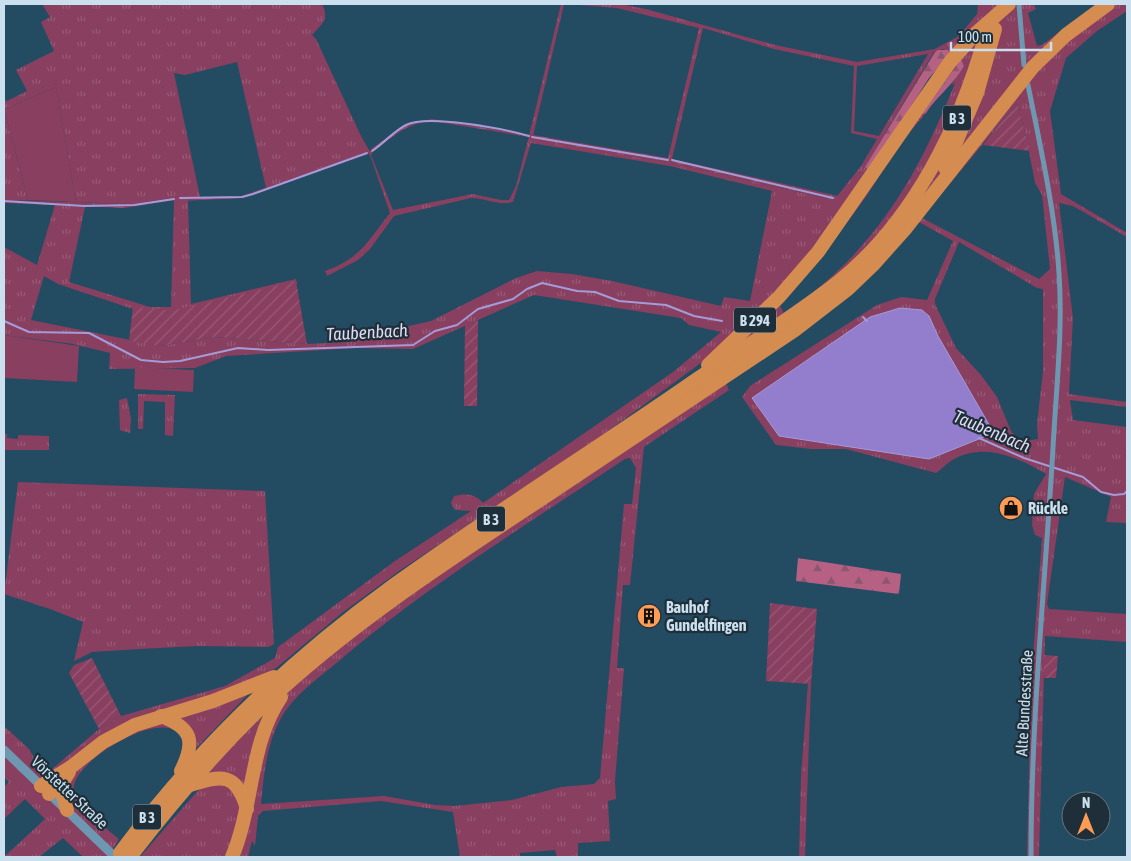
<svg xmlns="http://www.w3.org/2000/svg" width="1131" height="861" viewBox="0 0 1131 861" font-family="'Asap Condensed',sans-serif">
  <defs>
    <pattern id="grass-tufts" width="24" height="20" patternUnits="userSpaceOnUse" patternTransform="scale(1.25)"><rect width="24" height="20" fill="#893f5f"/><path d="M3 7l-1-3M5 7V3M7 7l1-3M15 17l-1-3M17 17v-4M19 17l1-3" fill="none" stroke="#985a76"/></pattern>
    <pattern id="forest-firs" width="22" height="20" patternUnits="userSpaceOnUse" patternTransform="scale(1.25)"><rect width="22" height="20" fill="#b66084"/><path d="M5 1l3.5 6h-7zM16 11l3.5 6h-7z" fill="#8c566f"/></pattern>
    <pattern id="wetland-marsh" width="20" height="14" patternUnits="userSpaceOnUse" patternTransform="scale(1.25)"><rect width="20" height="14" fill="#893f5f"/><path d="M1 5h8M5 5V1M11 12h8M15 12V8" fill="none" stroke="#985a76"/></pattern>
    <pattern id="garden-furrows" width="10" height="10" patternUnits="userSpaceOnUse" patternTransform="scale(1.25)"><rect width="10" height="10" fill="#893f5f"/><path d="M-1 1l2-2M0 10L10 0M9 11l2-2" fill="none" stroke="#985a76"/></pattern>
  </defs>
  <rect width="100%" height="100%" fill="#234b62"/>
  <g fill="url(#grass-tufts)" fill-rule="evenodd">
    <path d="M 42,4 L 322,4 C 330,19 322,24 312,35 L 316,39 L 361,136 L 369,150 L 373,152 L 371,155 L 393,210 L 473,194 L 501,200 L 509,200 L 516,186 L 528,140 L 561,4 L 564,4 L 562,13 L 532,140 L 667,162 L 699,28 L 617,8 L 567,4 L 620,4 L 646,9 L 775,45 L 857,62 L 935,49 L 959,36 L 977,14 L 978,4 L 1000,4 L 951,53 L 943,49 L 934,52 L 865,167 L 868,170 L 871,169 L 910,106 L 946,59 L 956,66 L 921,113 L 926,113 L 903,140 L 867,195 L 824,254 L 780,305 L 784,314 C 872,254 916,181 955,83 L 951,85 L 964,66 L 961,59 L 987,31 L 1018,4 L 1034,4 L 1036,9 L 1028,13 L 1037,46 L 1042,45 L 1096,4 L 1127,4 L 1127,11 L 1097,31 L 1066,58 L 1050,111 L 1061,194 L 1127,233 L 1127,237 L 1073,206 L 1059,203 L 1073,318 L 1069,394 L 1127,402 L 1127,407 L 1070,400 L 1073,420 L 1127,427 L 1127,523 L 1106,522 L 1111,497 L 1065,477 L 1047,604 L 1049,609 L 1127,614 L 1127,642 L 1045,636 L 1039,857 L 1027,857 L 1031,684 L 1042,538 L 1035,535 L 1032,525 L 1034,494 L 1046,474 C 1019,458 985,442 954,459 C 948,462 942,469 936,473 L 846,449 L 811,449 L 776,445 L 742,397 L 750,386 L 877,305 L 901,297 L 927,300 L 953,241 L 919,222 L 887,259 L 852,294 L 726,383 L 729,390 L 644,447 L 630,585 L 623,585 L 617,668 L 624,668 L 615,781 L 616,799 L 608,801 L 610,841 L 578,843 L 578,857 L 557,857 L 555,850 L 520,853 L 520,857 L 460,857 L 453,812 L 381,801 L 263,811 L 258,816 L 255,846 L 252,841 L 248,857 L 235,857 C 247,830 252,802 257,773 C 260,757 262,739 268,724 C 288,674 375,619 419,587 L 846,295 L 843,290 C 743,364 638,433 534,501 C 440,563 344,625 262,702 C 210,752 169,801 124,857 L 119,856 L 211,747 L 316,648 L 451,550 L 841,286 L 837,280 L 720,361 L 713,354 L 600,437 L 402,569 L 343,612 L 276,668 L 259,677 L 255,687 L 179,766 L 184,742 C 173,699 67,763 74,791 C 78,806 107,829 119,839 L 108,857 L 83,857 L 63,838 L 39,857 L 4,857 L 45,819 L 25,799 L 4,819 L 4,787 L 9,782 L 4,777 L 4,726 L 29,749 L 39,767 L 51,770 L 99,729 L 121,716 L 225,686 L 275,658 L 278,647 L 395,561 L 471,511 L 455,510 L 451,503 L 454,496 C 465,493 476,494 483,503 L 673,372 L 721,332 L 689,325 L 681,318 L 534,295 L 413,349 L 356,348 L 226,356 L 195,368 L 109,369 L 110,353 L 73,344 L 4,335 L 4,247 L 37,265 L 55,205 L 85,207 L 69,282 L 150,307 L 171,307 L 174,200 L 172,198 L 134,204 L 76,202 L 56,87 L 4,109 L 28,200 L 4,200 L 4,99 L 7,101 L 27,91 L 16,70 L 54,51 L 41,22 L 50,17 ZM 703,28 L 774,49 L 854,66 L 851,133 L 877,139 L 861,166 L 834,200 L 671,163 ZM 928,54 L 879,136 L 854,131 L 857,66 ZM 237,62 L 266,188 L 367,152 L 370,155 L 390,213 C 367,242 361,258 325,271 L 327,276 L 358,260 L 370,249 L 394,216 L 471,198 C 485,198 499,206 513,202 L 531,143 L 670,166 L 772,191 L 750,301 L 724,297 L 721,306 L 612,281 L 572,274 L 537,271 L 516,278 L 431,321 L 391,330 L 360,332 L 349,342 L 307,344 L 215,337 L 160,346 L 31,320 L 44,276 L 58,284 L 133,309 L 171,314 L 297,284 L 296,279 L 191,304 L 188,200 L 181,200 L 180,198 L 200,197 L 174,73 L 185,75 ZM 1017,103 L 1026,136 L 1035,183 L 1042,195 L 1050,269 L 1039,279 L 922,218 C 953,179 985,142 1017,103 ZM 959,242 L 1037,288 L 1043,289 L 1043,371 L 1037,424 L 1038,439 L 1024,441 L 1018,439 L 1011,431 L 997,397 L 981,375 L 956,348 L 935,304 L 935,299 ZM 630,458 L 636,468 L 632,504 L 624,504 L 600,778 L 594,784 L 561,787 L 512,800 L 454,806 L 435,805 L 384,796 L 261,804 C 264,772 267,738 286,710 C 302,688 327,672 347,654 C 434,581 531,522 625,459 Z"/>
    <path d="M 138,394 L 175,395 L 173,436 L 165,435 L 165,402 L 144,401 L 143,429 L 138,429 Z"/>
    <path d="M 127,398 L 131,419 L 130,433 L 120,430 L 119,400 Z"/>
    <path d="M 4,434 L 7,434 L 7,438 L 18,439 L 18,435 L 49,436 L 49,450 L 4,450 Z"/>
    <path d="M 18,482 L 265,491 L 274,644 L 269,647 L 197,646 L 139,649 L 92,652 L 74,661 L 83,622 L 50,609 L 4,594 Z"/>
    <path d="M 808,683 L 811,684 L 805,857 L 799,857 L 801,776 Z"/>
    <path d="M 262,714 L 244,785 L 207,774 L 259,716 Z"/>
    <path d="M 226,780 L 243,810 L 225,857 L 140,857 L 201,787 Z"/>
  </g>
  <g fill="url(#forest-firs)">
    <path d="M 938,50 L 948,50 L 951,53 L 929,78 L 871,169 L 868,170 L 865,167 L 935,52 Z"/>
    <path d="M 961,59 L 964,66 C 954,84 937,96 926,113 L 922,114 Z"/>
    <path d="M 798,558 L 901,574 L 899,594 L 796,581 Z"/>
  </g>
  <g fill="url(#wetland-marsh)">
    <path d="M 432,119 L 529,135 L 529,137 L 432,121 C 407,123 392,137 373,152 L 371,149 L 406,124 Z"/>
    <path d="M 533,135 L 668,158 L 667,162 L 531,141 Z"/>
    <path d="M 367,152 L 368,154 L 243,198 L 181,201 L 180,198 L 242,196 Z"/>
    <path d="M 672,159 L 838,196 L 834,200 L 671,163 Z"/>
    <path d="M 173,198 L 175,200 L 125,208 L 4,203 L 4,200 L 7,200 L 134,204 Z"/>
  </g>
  <g fill="url(#garden-furrows)">
    <path d="M 1017,103 L 1030,151 L 983,145 Z"/>
    <path d="M 296,281 L 307,344 L 215,337 L 160,346 L 129,341 L 133,306 L 170,311 Z"/>
    <path d="M 478,320 L 477,406 L 464,406 L 465,325 Z"/>
    <path d="M 770,603 L 817,609 L 811,684 L 766,681 Z"/>
    <path d="M 1044,655 L 1058,656 L 1056,678 L 1044,678 Z"/>
    <path d="M 92,658 L 121,716 L 99,729 L 69,673 L 74,665 Z"/>
  </g>
  <g fill="#893f5f">
    <path d="M 56,87 L 76,202 L 28,200 L 4,109 Z"/>
    <path d="M 4,335 L 79,346 L 77,382 L 4,378 Z"/>
    <path d="M 135,367 L 194,370 L 193,392 L 134,389 Z"/>
  </g>
  <path fill="#937ece" stroke="#a49bd8" d="M 900,308 L 922,310 L 929,316 L 938,336 L 991,428 L 984,437 L 929,459 L 779,436 L 752,398 L 870,317 Z"/>
  <g fill="none" stroke-linecap="round" stroke-linejoin="round">
    <g stroke="#a49bd8" stroke-width="2">
      <path d="M 532,137 L 668,160"/>
      <path d="M 372,151 C 384,143 394,131 406,125 C 428,114 505,129 529,136"/>
      <path d="M 672,160 L 833,198"/>
      <path d="M 180,198 L 242,197 L 253,194 L 367,153"/>
      <path d="M 4,201 L 84,206 L 134,205 L 174,199"/>
      <path d="M 863,317 L 867,321"/>
      <path d="M 4,321 L 29,332 L 89,333 L 141,360 L 163,362 L 180,361 L 238,348 L 268,350 L 413,345 L 435,331 L 457,325 L 478,309 L 513,299 L 527,289 L 542,283 L 577,291 L 595,292 L 619,301 L 666,305 L 694,316 L 722,321"/>
      <path d="M 979,438 L 1024,458 L 1083,477 L 1101,492 L 1114,495 L 1124,494 L 1127,491"/>
    </g>
    <g stroke="#6e98b1" stroke-width="5">
      <path d="M 1019,5 L 1024,65"/>
      <path d="M 1028,85 C 1040,145 1055,211 1059,273 C 1063,331 1056,390 1053,448 C 1045,584 1031,721 1031,857"/>
    </g>
    <path stroke="#6e98b1" stroke-width="9" d="M 4,750 L 115,857"/>
    <g stroke="#d48c51" stroke-width="14">
      <path d="M 945,168 L 977,93 L 995,29"/>
      <path d="M 708,365 L 779,297 L 818,252 L 950,62 L 975,34 L 1009,4"/>
      <path d="M 161,716 C 192,728 196,741 181,771"/>
      <path d="M 64,780 L 63,796 L 67,810"/>
      <path d="M 190,785 C 222,775 236,772 247,809"/>
      <path d="M 41,786 L 71,767 L 103,742 L 135,725 L 213,701 L 274,677"/>
      <path d="M 49,794 L 64,780 L 69,772"/>
      <path d="M 120,853 C 197,749 289,661 394,585 C 490,516 590,453 687,386 C 738,351 790,320 838,282 C 914,221 960,126 986,34"/>
      <path d="M 130,857 C 171,804 215,752 263,706 C 344,629 438,567 531,506 C 619,448 707,389 795,330 L 848,289 L 873,265 L 906,228 L 1033,67 L 1066,35 L 1108,4"/>
      <path d="M 232,857 C 254,805 249,744 281,697"/>
    </g>
  </g>
  <defs>
    <g id="shop-disc" transform="scale(1.25)"><circle r="9.5" fill="#fd9c55" stroke="#1e2f39"/><path d="M-5-2.5h2.3a2.7 3.5 0 0 1 5.4 0H5L5.5 6h-11ZM-1.5-2.5h3a1.5 2.3 0 0 0-3 0Z" fill="#111"/></g>
    <g id="building-disc" transform="scale(1.25)"><circle r="9.5" fill="#fd9c55" stroke="#1e2f39"/><path d="M-4-6H4V6H1V3H-1V6H-4ZM-2.5-4.3h1.7v1.8h-1.7ZM.8-4.3h1.7v1.8H.8ZM-2.5-1h1.7V.8h-1.7ZM.8-1h1.7V.8H.8Z" fill="#111"/></g>
  </defs>
  <g fill-rule="evenodd">
    <use href="#shop-disc" x="1011" y="508"/>
    <use href="#building-disc" x="649" y="616"/>
  </g>
  <g text-anchor="middle" dominant-baseline="central" stroke-width="4.5" stroke-linejoin="round" paint-order="stroke">
    <g fill="#1e2f39" stroke="#97abb8" stroke-width="1">
      <rect x="943" y="105.5" width="28" height="25" rx="4"/>
      <rect x="734" y="307.5" width="42" height="25" rx="4"/>
      <rect x="477" y="506.5" width="28" height="25" rx="4"/>
      <rect x="133" y="804.5" width="28" height="25" rx="4"/>
    </g>
    <g font-size="15" font-weight="bold" fill="#cbe0ee">
      <text x="957" y="118">B 3</text>
      <text x="755" y="320">B 294</text>
      <text x="491" y="519">B 3</text>
      <text x="147" y="817">B 3</text>
    </g>
    <g font-size="16" font-weight="bold" fill="#cbe0ee" stroke="#1e2f39" text-anchor="start">
      <text x="1028" y="508">Rückle</text>
      <text x="666" y="607">Bauhof<tspan x="666" dy="18">Gundelfingen</tspan></text>
    </g>
    <g font-size="16" fill="#cbe0ee" stroke="#1e2f39">
      <text transform="translate(1024 703) rotate(-87)">Alte Bundesstraße</text>
      <text transform="translate(70 792) rotate(43)">Vörstetter Straße</text>
    </g>
    <g font-size="18" font-style="italic" fill="#dfdaf0" stroke="#1e2f39">
      <text transform="translate(367 332) rotate(-3)">Taubenbach</text>
      <text transform="translate(992 431) rotate(23)">Taubenbach</text>
    </g>
  </g>
  <rect width="1131" height="861" fill="none" stroke="#cbe0ee" stroke-width="10"/>
  <g transform="translate(1086 816)"><circle r="24" fill="#1e2f39" stroke="#637681"/>
  <path d="M0-4L9 19L0 12L-9 19Z" fill="#fd9c55"/>
  <text y="-8" font-size="14" font-weight="bold" text-anchor="middle" fill="#cbe0ee">N</text>
  </g>
  <path d="M951 42v8h100v-8" fill="none" stroke="#cbe0ee" stroke-width="2.5"/>
  <text x="958" y="42" font-size="15" fill="#cbe0ee" stroke="#1e2f39" stroke-width="4" paint-order="stroke">100 m</text>
</svg>
